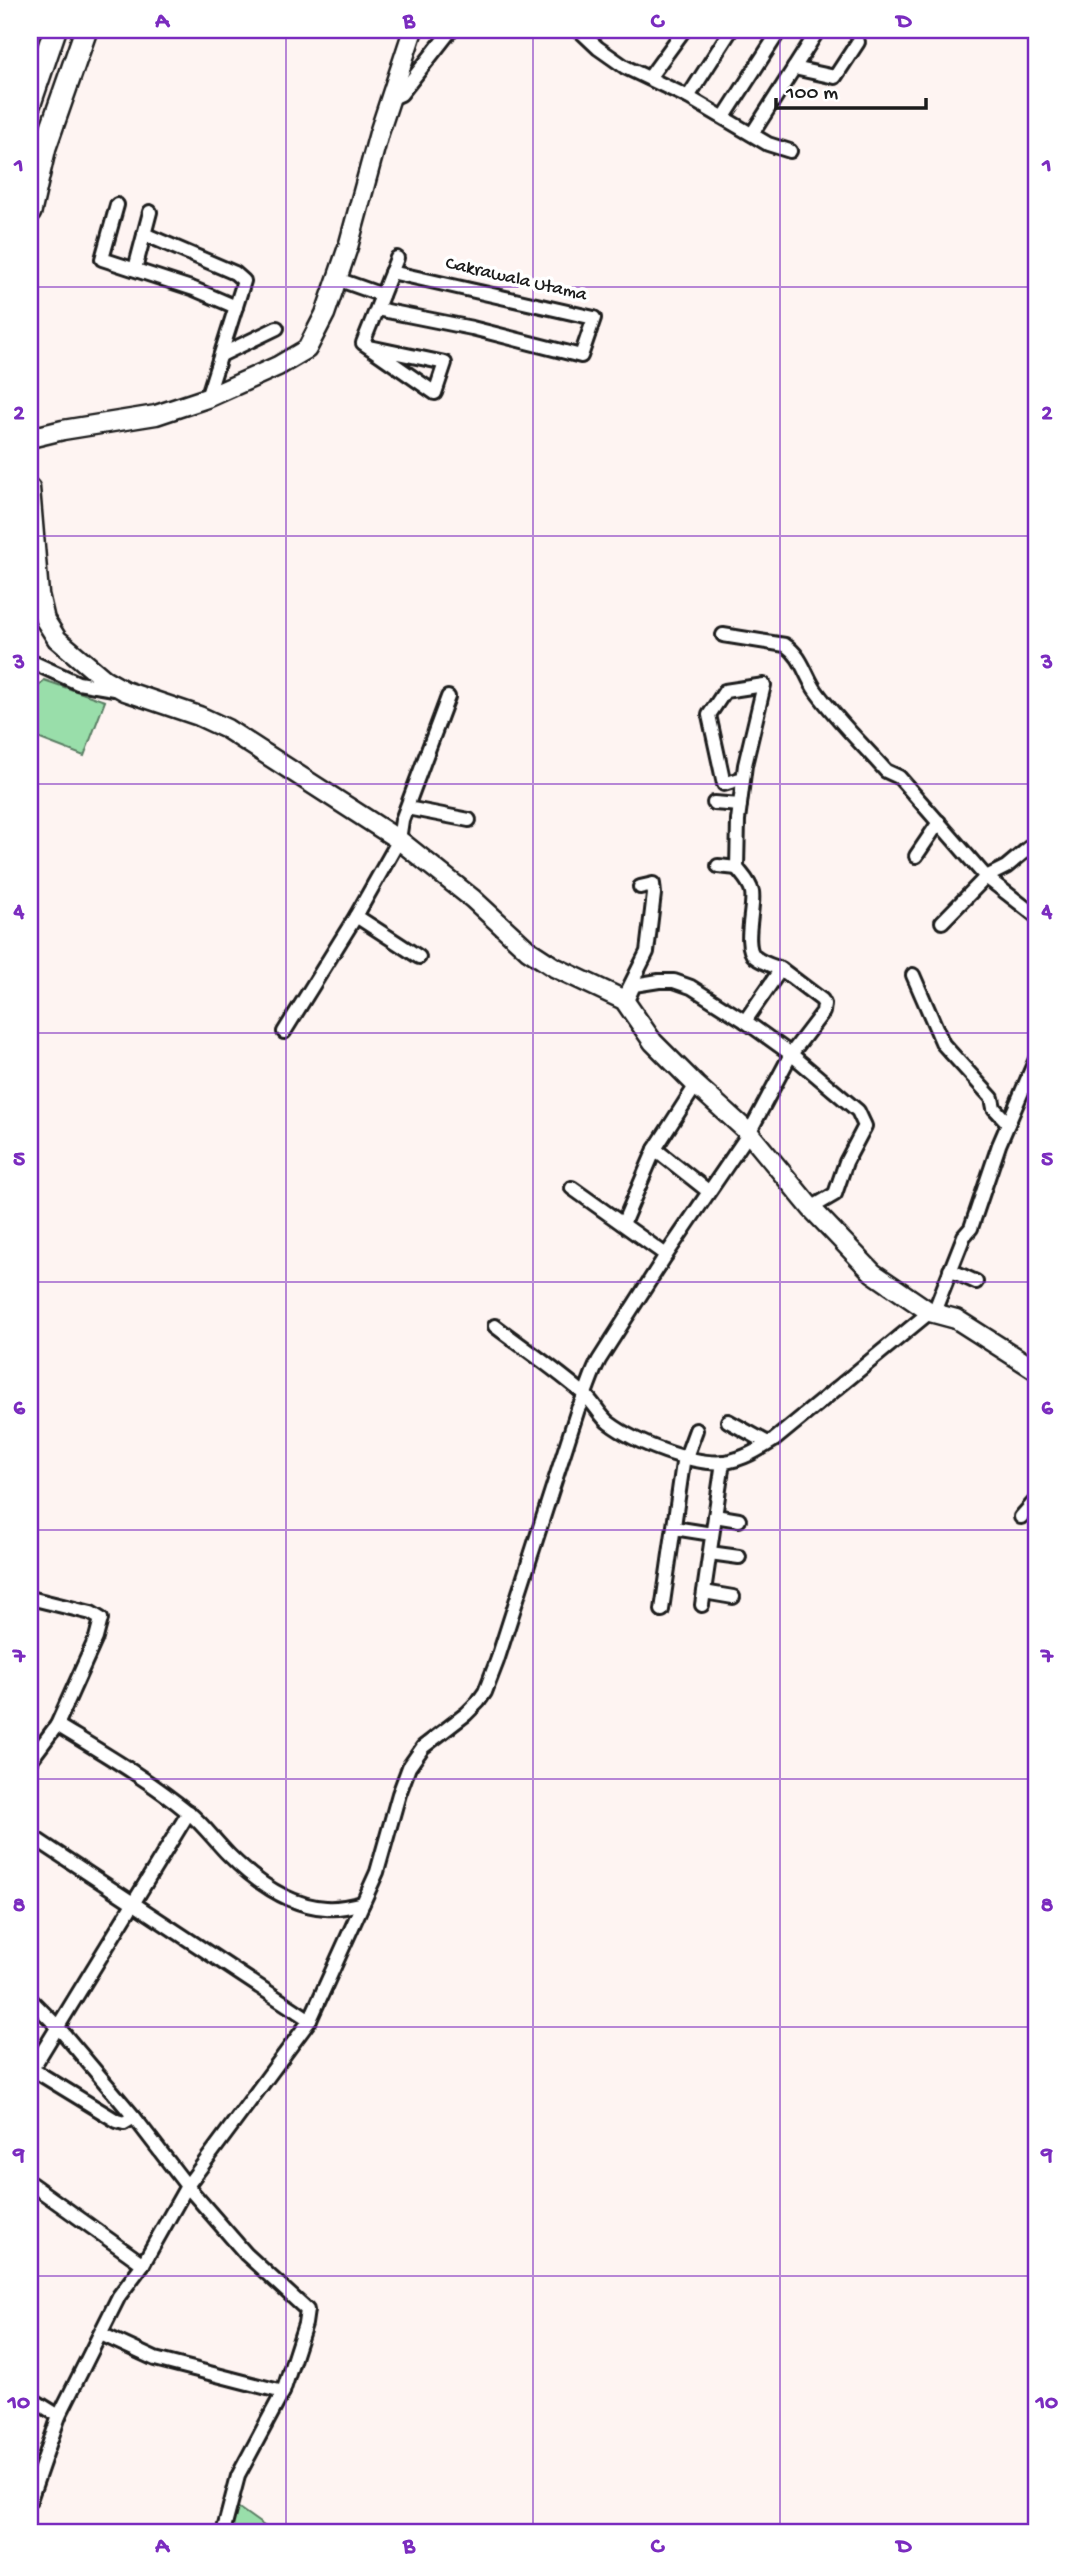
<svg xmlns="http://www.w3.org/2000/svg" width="1066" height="2563" viewBox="0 0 1066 2563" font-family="'Gochi Hand',sans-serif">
  <rect width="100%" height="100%" fill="#fef4f2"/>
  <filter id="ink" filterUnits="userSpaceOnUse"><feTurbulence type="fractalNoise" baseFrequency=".0143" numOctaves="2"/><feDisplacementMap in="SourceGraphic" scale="14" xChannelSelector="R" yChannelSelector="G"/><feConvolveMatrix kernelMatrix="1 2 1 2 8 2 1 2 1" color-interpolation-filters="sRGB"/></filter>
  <g filter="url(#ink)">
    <g fill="#99deaa" stroke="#5a7d63" stroke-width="2">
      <path d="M 44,680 L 105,701 L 84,756 L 30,735 L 30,696 Z"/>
      <path d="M 236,2506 L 274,2533 L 227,2533 Z"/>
    </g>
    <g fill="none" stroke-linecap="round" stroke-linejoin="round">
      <g stroke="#1c1c1c" stroke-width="18">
        <g id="street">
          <path d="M 579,30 L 598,48 L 625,67 L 688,97 L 768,144 L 790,151"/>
          <path d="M 794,68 L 835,77 L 858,42"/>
          <path d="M 649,78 L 684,30"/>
          <path d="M 688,97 L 731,30"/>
          <path d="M 390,99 L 401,94 L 451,30"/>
          <path d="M 724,117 L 780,30"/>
          <path d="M 752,134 L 817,32"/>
          <path d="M 117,205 L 102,259 L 194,289 L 236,307"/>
          <path d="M 144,234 L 235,273 L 244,281 L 207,398"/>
          <path d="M 135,269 L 150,212"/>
          <path d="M 337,279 L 382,295"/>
          <path d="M 377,309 L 472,328 L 581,356 L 594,318 L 391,272"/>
          <path d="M 369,347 L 445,363 L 435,393 L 369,347 L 363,343 L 397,258"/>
          <path d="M 221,355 L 277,328"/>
          <path d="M 723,635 L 785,645 C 802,656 805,675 816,691 C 836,719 863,745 886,771 L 899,777 L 986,877 L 1036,916"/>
          <path d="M 30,661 L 78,683 L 114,689"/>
          <path d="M 743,778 L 724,784 L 709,715 L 725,691 L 764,685 L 745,765 L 738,820 L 737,868 C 742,875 750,882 752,892 C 755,907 742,946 755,957 C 762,963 773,966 781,969"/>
          <path d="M 714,803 L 740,805"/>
          <path d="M 407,808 L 469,820"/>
          <path d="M 916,856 L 939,822"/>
          <path d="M 718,866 L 737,868"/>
          <path d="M 356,916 L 419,957"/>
          <path d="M 942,922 L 986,877 L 1006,867 L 1036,842"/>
          <path d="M 913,975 L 943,1044 L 992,1098 L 994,1108 L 1008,1123"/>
          <path d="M 628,990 L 647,952 L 654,894 L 653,884 L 640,887"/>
          <path d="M 626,1003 L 634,985 L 659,981 L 674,981 L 691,987 L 745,1021 L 791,1054 L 858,1111 L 865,1126 L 846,1162 L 835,1194 L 811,1208"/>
          <path d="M 284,1032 L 356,916 L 399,840 L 402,820 L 448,697"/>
          <path d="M 655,1149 L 708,1191"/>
          <path d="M 572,1188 L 666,1255"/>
          <path d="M 623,1224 L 655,1149 L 696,1085"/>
          <path d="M 950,1270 L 976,1282"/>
          <path d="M 495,1326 C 525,1349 557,1370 585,1395 C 594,1403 600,1416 609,1423 C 634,1442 694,1466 725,1462 C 744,1459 758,1450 774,1440 L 936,1307 L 964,1236 L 971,1228 L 999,1145 L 1036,1059"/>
          <path d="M 728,1421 L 768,1443"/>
          <path d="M 686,1457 L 696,1430"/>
          <path d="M 715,1516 L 739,1520"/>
          <path d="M 1021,1517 L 1036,1500"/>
          <path d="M 674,1528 L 712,1534"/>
          <path d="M 710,1553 L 739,1557"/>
          <path d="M 704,1592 L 733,1597"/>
          <path d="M 30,1598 L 91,1613 L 101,1619 L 96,1638 L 57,1725 L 30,1761"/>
          <path d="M 702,1605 L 723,1462"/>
          <path d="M 662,1610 L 684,1456"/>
          <path d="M 57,1725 C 101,1752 148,1779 188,1812 C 203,1824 215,1841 229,1855 C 254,1880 289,1906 326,1908 C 339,1909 351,1906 363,1903"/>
          <path d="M 30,1835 L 310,2020"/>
          <path d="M 30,1999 L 59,2028 L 134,2117 L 187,2186 L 246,2254 L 307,2310 L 305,2324 L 283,2392 L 238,2476 L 223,2533"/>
          <path d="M 134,2117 L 124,2123 L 117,2121 L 32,2069 L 189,1812"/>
          <path d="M 30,2183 L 143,2264"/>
          <path d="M 101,2334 L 155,2359 L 283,2392"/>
          <path d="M 30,2398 L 59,2416"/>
          <path d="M 30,2500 L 59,2416 L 119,2296 L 143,2264 L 187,2186 L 310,2020 L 377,1872 L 399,1794 L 409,1767 L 423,1747 L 466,1714 L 478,1702 L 485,1692 L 497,1661 L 578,1409 C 587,1393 590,1376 599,1360 L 666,1255 L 749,1133 L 791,1054 L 823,1012 L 824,1004 L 822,1000 L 781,969 L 745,1021"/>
          <path d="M 30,2533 L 31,2533"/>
        </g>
      </g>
      <g stroke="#1c1c1c" stroke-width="23">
        <g id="secondary">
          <path d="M 30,438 L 63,430 L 156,415 L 207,398 L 278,366 L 307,349 L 325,314 L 348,247 L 379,133 L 413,30"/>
          <path d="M 30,488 L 39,594 L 45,620 L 57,639 L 104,679 L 125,691 L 199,716 L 227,729 L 399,840 L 473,899 L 528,950 L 554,967 L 624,1000 L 653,1042 L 696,1085 L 749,1133 L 811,1208 L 873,1273 L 930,1312 L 956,1319 L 1036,1370"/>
        </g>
      </g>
      <g stroke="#1c1c1c" stroke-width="26">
        <g id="highway">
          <path d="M 30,103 L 55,30"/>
          <path d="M 30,212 L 45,147 L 86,30"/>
        </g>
      </g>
      <use href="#street" stroke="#fff" stroke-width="12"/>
      <use href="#secondary" stroke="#fff" stroke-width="18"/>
      <use href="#highway" stroke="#fff" stroke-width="21"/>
    </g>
  </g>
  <path fill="none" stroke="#7b2cbf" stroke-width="2" stroke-opacity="0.55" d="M 286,30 L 286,2533M 533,30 L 533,2533M 780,30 L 780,2533M 30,287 L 1036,287M 30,536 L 1036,536M 30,784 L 1036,784M 30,1033 L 1036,1033M 30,1282 L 1036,1282M 30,1530 L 1036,1530M 30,1779 L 1036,1779M 30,2027 L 1036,2027M 30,2276 L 1036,2276"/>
  <g text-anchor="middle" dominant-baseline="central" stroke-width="7" stroke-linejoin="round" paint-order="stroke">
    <g font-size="19" fill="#1c1c1c" stroke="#fff">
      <text transform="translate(516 280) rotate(13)">Cakrawala Utama</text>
    </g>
  </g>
  <rect width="1066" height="2563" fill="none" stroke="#fff" stroke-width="77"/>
  <path d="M776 98v10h150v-10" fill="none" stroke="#1c1c1c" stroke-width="3.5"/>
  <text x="786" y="98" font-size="21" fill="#1c1c1c" stroke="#ffffff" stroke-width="5" paint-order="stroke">100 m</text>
  <rect x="38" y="38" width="990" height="2486" fill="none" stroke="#7b2cbf" stroke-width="2.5"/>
  <g font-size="23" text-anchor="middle" font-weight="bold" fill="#7b2cbf">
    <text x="162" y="27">A</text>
    <text x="409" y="27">B</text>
    <text x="657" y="27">C</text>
    <text x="904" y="27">D</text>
    <text x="19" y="171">1</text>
    <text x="1047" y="171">1</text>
    <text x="19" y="419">2</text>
    <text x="1047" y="419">2</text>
    <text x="19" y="668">3</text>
    <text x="1047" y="668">3</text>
    <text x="19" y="917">4</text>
    <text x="1047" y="917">4</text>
    <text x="19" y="1165">5</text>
    <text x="1047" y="1165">5</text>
    <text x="19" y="1414">6</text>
    <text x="1047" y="1414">6</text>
    <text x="19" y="1662">7</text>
    <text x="1047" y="1662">7</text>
    <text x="19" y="1911">8</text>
    <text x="1047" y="1911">8</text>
    <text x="19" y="2160">9</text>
    <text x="1047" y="2160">9</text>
    <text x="19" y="2408">10</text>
    <text x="1047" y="2408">10</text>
    <text x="162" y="2552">A</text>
    <text x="409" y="2552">B</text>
    <text x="657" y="2552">C</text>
    <text x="904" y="2552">D</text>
  </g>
</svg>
